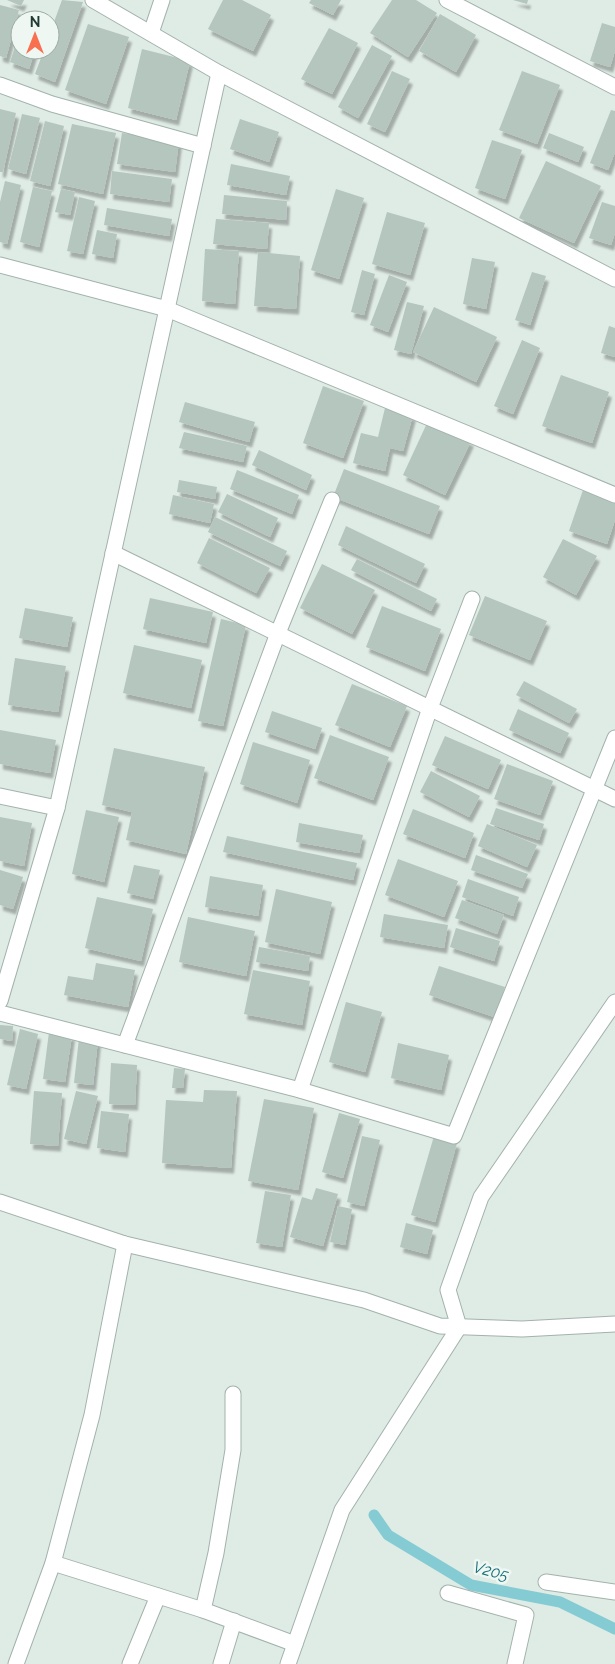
<svg xmlns="http://www.w3.org/2000/svg" width="615" height="1664" viewBox="0 0 615 1664" font-family="Raleway,sans-serif">
  <defs>
    <filter id="shadow"><feDropShadow dx="3" dy="5.5" stdDeviation="1" flood-color="#0004"/></filter>
  </defs>
  <rect width="100%" height="100%" fill="#dfebe5"/>
  <g fill="none" stroke-linecap="round" stroke-linejoin="round">
    <path stroke="#84cbd3" stroke-width="11" d="M 374,1515 L 388,1535 L 471,1585 L 560,1602 L 615,1629"/>
  </g>
  <g fill="#b4c6be" filter="url(#shadow)">
    <path d="M 7,0 L 24,0 L 21,6 Z"/>
    <path d="M 62,0 L 83,2 L 55,82 L 35,74 L 44,50 L 50,50 L 50,33 Z"/>
    <path d="M 223,0 L 242,0 L 271,15 L 253,51 L 208,29 Z"/>
    <path d="M 311,0 L 341,0 L 333,15 L 309,3 Z"/>
    <path d="M 392,0 L 416,0 L 437,13 L 408,57 L 370,33 Z"/>
    <path d="M 513,0 L 528,0 L 527,4 Z"/>
    <path d="M 0,5 L 19,10 L 6,58 L 0,56 Z"/>
    <path d="M 440,14 L 476,35 L 456,72 L 419,51 Z"/>
    <path d="M 602,23 L 615,27 L 615,51 L 610,67 L 590,61 Z"/>
    <path d="M 88,24 L 129,37 L 106,104 L 65,90 Z"/>
    <path d="M 329,28 L 358,43 L 332,94 L 301,79 Z"/>
    <path d="M 20,31 L 20,50 L 35,50 L 29,69 L 10,62 Z"/>
    <path d="M 372,45 L 392,56 L 358,118 L 338,107 Z"/>
    <path d="M 142,49 L 190,61 L 176,120 L 128,108 Z"/>
    <path d="M 392,71 L 410,79 L 385,132 L 367,124 Z"/>
    <path d="M 522,71 L 560,85 L 537,144 L 499,130 Z"/>
    <path d="M 0,109 L 16,113 L 3,172 L 0,172 Z"/>
    <path d="M 611,110 L 615,111 L 615,152 L 608,170 L 590,163 Z"/>
    <path d="M 22,114 L 40,118 L 26,174 L 8,169 Z"/>
    <path d="M 240,119 L 279,132 L 269,162 L 230,149 Z"/>
    <path d="M 45,121 L 64,126 L 50,186 L 30,181 Z"/>
    <path d="M 72,124 L 116,133 L 103,194 L 58,184 Z"/>
    <path d="M 122,133 L 179,141 L 175,172 L 117,164 Z"/>
    <path d="M 549,133 L 584,147 L 578,162 L 543,148 Z"/>
    <path d="M 492,140 L 522,150 L 505,199 L 475,188 Z"/>
    <path d="M 546,161 L 601,186 L 574,243 L 519,218 Z"/>
    <path d="M 231,164 L 290,176 L 286,195 L 227,185 Z"/>
    <path d="M 112,171 L 172,179 L 169,202 L 110,194 Z"/>
    <path d="M 5,181 L 21,185 L 7,244 L 0,242 L 0,202 Z"/>
    <path d="M 33,187 L 52,191 L 39,247 L 20,242 Z"/>
    <path d="M 61,189 L 75,192 L 70,215 L 55,212 Z"/>
    <path d="M 336,189 L 364,198 L 339,279 L 311,270 Z"/>
    <path d="M 224,195 L 287,201 L 286,220 L 222,214 Z"/>
    <path d="M 79,197 L 95,201 L 83,254 L 67,251 Z"/>
    <path d="M 602,202 L 615,206 L 615,233 L 611,245 L 589,238 Z"/>
    <path d="M 107,208 L 172,219 L 169,236 L 104,225 Z"/>
    <path d="M 387,212 L 425,223 L 410,275 L 372,264 Z"/>
    <path d="M 216,219 L 269,223 L 267,249 L 213,244 Z"/>
    <path d="M 97,230 L 117,234 L 113,258 L 92,254 Z"/>
    <path d="M 205,249 L 239,251 L 235,304 L 202,301 Z"/>
    <path d="M 258,252 L 300,256 L 296,309 L 254,306 Z"/>
    <path d="M 472,258 L 495,262 L 486,309 L 463,304 Z"/>
    <path d="M 362,270 L 375,274 L 364,315 L 351,312 Z"/>
    <path d="M 532,272 L 546,276 L 530,325 L 515,320 Z"/>
    <path d="M 389,275 L 407,282 L 388,332 L 370,325 Z"/>
    <path d="M 407,302 L 424,306 L 411,354 L 394,350 Z"/>
    <path d="M 434,307 L 497,337 L 476,382 L 413,352 Z"/>
    <path d="M 609,326 L 615,328 L 615,357 L 601,353 Z"/>
    <path d="M 522,340 L 540,348 L 513,414 L 494,406 Z"/>
    <path d="M 561,375 L 609,392 L 592,443 L 542,426 Z"/>
    <path d="M 323,386 L 364,401 L 343,458 L 303,443 Z"/>
    <path d="M 185,402 L 255,422 L 249,442 L 179,422 Z"/>
    <path d="M 385,408 L 413,415 L 403,451 L 390,448 L 385,471 L 353,463 L 361,433 L 378,437 Z"/>
    <path d="M 428,421 L 471,441 L 445,495 L 403,475 Z"/>
    <path d="M 184,432 L 247,446 L 243,462 L 179,448 Z"/>
    <path d="M 259,450 L 312,475 L 306,490 L 252,465 Z"/>
    <path d="M 344,469 L 440,506 L 429,534 L 333,497 Z"/>
    <path d="M 237,470 L 299,495 L 292,514 L 230,489 Z"/>
    <path d="M 179,480 L 217,487 L 215,499 L 177,492 Z"/>
    <path d="M 583,490 L 615,501 L 615,520 L 607,544 L 569,531 Z"/>
    <path d="M 227,494 L 278,518 L 270,537 L 218,512 Z"/>
    <path d="M 173,495 L 214,504 L 210,523 L 169,514 Z"/>
    <path d="M 215,517 L 287,551 L 280,566 L 208,532 Z"/>
    <path d="M 346,526 L 425,564 L 416,583 L 338,545 Z"/>
    <path d="M 209,538 L 270,568 L 256,593 L 197,563 Z"/>
    <path d="M 563,539 L 597,556 L 576,595 L 543,577 Z"/>
    <path d="M 357,559 L 437,599 L 431,611 L 351,570 Z"/>
    <path d="M 322,564 L 375,590 L 352,634 L 300,608 Z"/>
    <path d="M 485,596 L 547,621 L 530,660 L 469,635 Z"/>
    <path d="M 150,598 L 213,612 L 206,643 L 143,629 Z"/>
    <path d="M 382,606 L 441,629 L 425,671 L 366,647 Z"/>
    <path d="M 25,608 L 73,617 L 67,647 L 19,638 Z"/>
    <path d="M 221,619 L 246,625 L 223,726 L 198,721 Z"/>
    <path d="M 134,645 L 202,660 L 191,708 L 123,693 Z"/>
    <path d="M 15,658 L 66,666 L 58,712 L 8,705 Z"/>
    <path d="M 524,681 L 577,709 L 569,723 L 516,695 Z"/>
    <path d="M 352,684 L 407,706 L 390,747 L 335,725 Z"/>
    <path d="M 518,709 L 569,733 L 560,753 L 509,730 Z"/>
    <path d="M 272,711 L 322,728 L 315,749 L 265,732 Z"/>
    <path d="M 0,730 L 56,740 L 50,773 L 0,764 Z"/>
    <path d="M 330,735 L 389,757 L 373,800 L 314,778 Z"/>
    <path d="M 445,736 L 501,760 L 488,789 L 432,765 Z"/>
    <path d="M 253,742 L 310,760 L 297,803 L 240,784 Z"/>
    <path d="M 114,748 L 205,767 L 186,854 L 126,840 L 132,812 L 102,805 Z"/>
    <path d="M 507,764 L 553,781 L 540,815 L 494,799 Z"/>
    <path d="M 431,771 L 480,796 L 469,817 L 420,792 Z"/>
    <path d="M 496,808 L 544,824 L 539,840 L 490,824 Z"/>
    <path d="M 413,809 L 474,833 L 465,858 L 403,834 Z"/>
    <path d="M 86,810 L 119,817 L 104,882 L 72,874 Z"/>
    <path d="M 0,817 L 32,823 L 24,866 L 0,861 Z"/>
    <path d="M 299,823 L 363,835 L 359,853 L 296,842 Z"/>
    <path d="M 487,824 L 537,845 L 527,867 L 478,846 Z"/>
    <path d="M 227,836 L 357,863 L 353,880 L 223,852 Z"/>
    <path d="M 476,855 L 528,874 L 522,888 L 471,870 Z"/>
    <path d="M 398,859 L 458,881 L 444,917 L 385,895 Z"/>
    <path d="M 134,865 L 160,870 L 153,899 L 127,893 Z"/>
    <path d="M 0,870 L 23,877 L 13,909 L 0,905 Z"/>
    <path d="M 210,876 L 263,885 L 258,916 L 205,907 Z"/>
    <path d="M 468,879 L 519,897 L 513,916 L 462,897 Z"/>
    <path d="M 276,889 L 332,902 L 320,954 L 265,942 Z"/>
    <path d="M 97,897 L 153,909 L 141,961 L 85,948 Z"/>
    <path d="M 462,900 L 504,915 L 497,934 L 455,918 Z"/>
    <path d="M 384,914 L 448,925 L 444,948 L 380,937 Z"/>
    <path d="M 188,917 L 255,931 L 246,976 L 179,962 Z"/>
    <path d="M 456,928 L 500,941 L 494,961 L 450,947 Z"/>
    <path d="M 259,947 L 310,956 L 308,971 L 256,962 Z"/>
    <path d="M 96,963 L 135,970 L 128,1007 L 64,995 L 68,976 L 93,980 Z"/>
    <path d="M 439,966 L 505,987 L 494,1017 L 429,995 Z"/>
    <path d="M 253,970 L 310,981 L 302,1025 L 244,1014 Z"/>
    <path d="M 346,1002 L 382,1012 L 365,1072 L 329,1062 Z"/>
    <path d="M 0,1025 L 13,1026 L 12,1041 L 0,1039 Z"/>
    <path d="M 20,1029 L 38,1034 L 26,1089 L 7,1085 Z"/>
    <path d="M 49,1032 L 72,1035 L 65,1082 L 43,1079 Z"/>
    <path d="M 79,1038 L 98,1040 L 93,1085 L 74,1083 Z"/>
    <path d="M 398,1043 L 449,1055 L 441,1090 L 391,1078 Z"/>
    <path d="M 111,1063 L 137,1065 L 135,1105 L 109,1104 Z"/>
    <path d="M 174,1068 L 185,1069 L 183,1088 L 172,1088 Z"/>
    <path d="M 204,1090 L 237,1091 L 231,1168 L 162,1163 L 166,1100 L 203,1102 Z"/>
    <path d="M 34,1091 L 62,1093 L 58,1146 L 30,1144 Z"/>
    <path d="M 76,1091 L 98,1096 L 86,1144 L 64,1139 Z"/>
    <path d="M 264,1099 L 314,1108 L 298,1190 L 248,1181 Z"/>
    <path d="M 101,1111 L 129,1114 L 125,1152 L 97,1148 Z"/>
    <path d="M 339,1113 L 360,1119 L 343,1178 L 322,1172 Z"/>
    <path d="M 362,1136 L 380,1140 L 364,1206 L 347,1202 Z"/>
    <path d="M 434,1136 L 457,1143 L 435,1222 L 411,1215 Z"/>
    <path d="M 316,1188 L 338,1194 L 323,1246 L 290,1237 L 302,1197 L 312,1200 Z"/>
    <path d="M 265,1191 L 291,1195 L 282,1247 L 256,1243 Z"/>
    <path d="M 338,1206 L 352,1209 L 345,1245 L 330,1242 Z"/>
    <path d="M 406,1223 L 433,1230 L 427,1254 L 400,1247 Z"/>
  </g>
  <g fill="none" stroke-linecap="round" stroke-linejoin="round">
    <g stroke="#a2b3ac" stroke-width="17">
      <g id="minor">
        <path d="M 93,0 L 219,73 L 615,279"/>
        <path d="M 447,0 L 615,87"/>
        <path d="M 151,33 L 162,0"/>
        <path d="M 0,85 L 52,104 L 203,146"/>
        <path d="M 0,265 L 167,309 L 615,495"/>
        <path d="M 113,553 L 615,799"/>
        <path d="M 0,796 L 57,808"/>
        <path d="M 0,1001 L 57,808 L 219,73"/>
        <path d="M 0,1013 L 300,1090 L 454,1136 L 615,738"/>
        <path d="M 125,1045 L 278,633 L 332,500"/>
        <path d="M 300,1090 L 430,708 L 472,599"/>
        <path d="M 0,1202 L 125,1244 L 364,1300 L 440,1326 L 522,1329 L 615,1324"/>
        <path d="M 53,1563 L 203,1610 L 295,1644"/>
        <path d="M 546,1582 L 615,1592"/>
        <path d="M 448,1593 L 526,1615 L 515,1664"/>
        <path d="M 203,1610 L 216,1553 L 233,1450 L 233,1394"/>
        <path d="M 16,1664 L 53,1563 L 92,1415 L 125,1244"/>
        <path d="M 130,1664 L 158,1596"/>
        <path d="M 221,1664 L 234,1621"/>
        <path d="M 288,1664 L 342,1510 L 459,1327 L 448,1290 L 481,1197 L 615,1002"/>
      </g>
    </g>
    <use href="#minor" stroke="#fff" stroke-width="15"/>
  </g>
  <g text-anchor="middle" dominant-baseline="central" stroke-width="5" stroke-linejoin="round" paint-order="stroke">
    <g font-size="16" font-style="italic" fill="#176f79" stroke="#eff7f3">
      <text transform="translate(491 1571) rotate(15)">V205</text>
    </g>
  </g>
  <g transform="translate(35 35)"><circle r="24" fill="#eff7f3" stroke="#9caca6"/>
  <path d="M0-4L9 19L0 12L-9 19Z" fill="#f87050"/>
  <text y="-8" font-size="14" font-weight="bold" text-anchor="middle" fill="#1f3b32">N</text>
  </g>
</svg>
